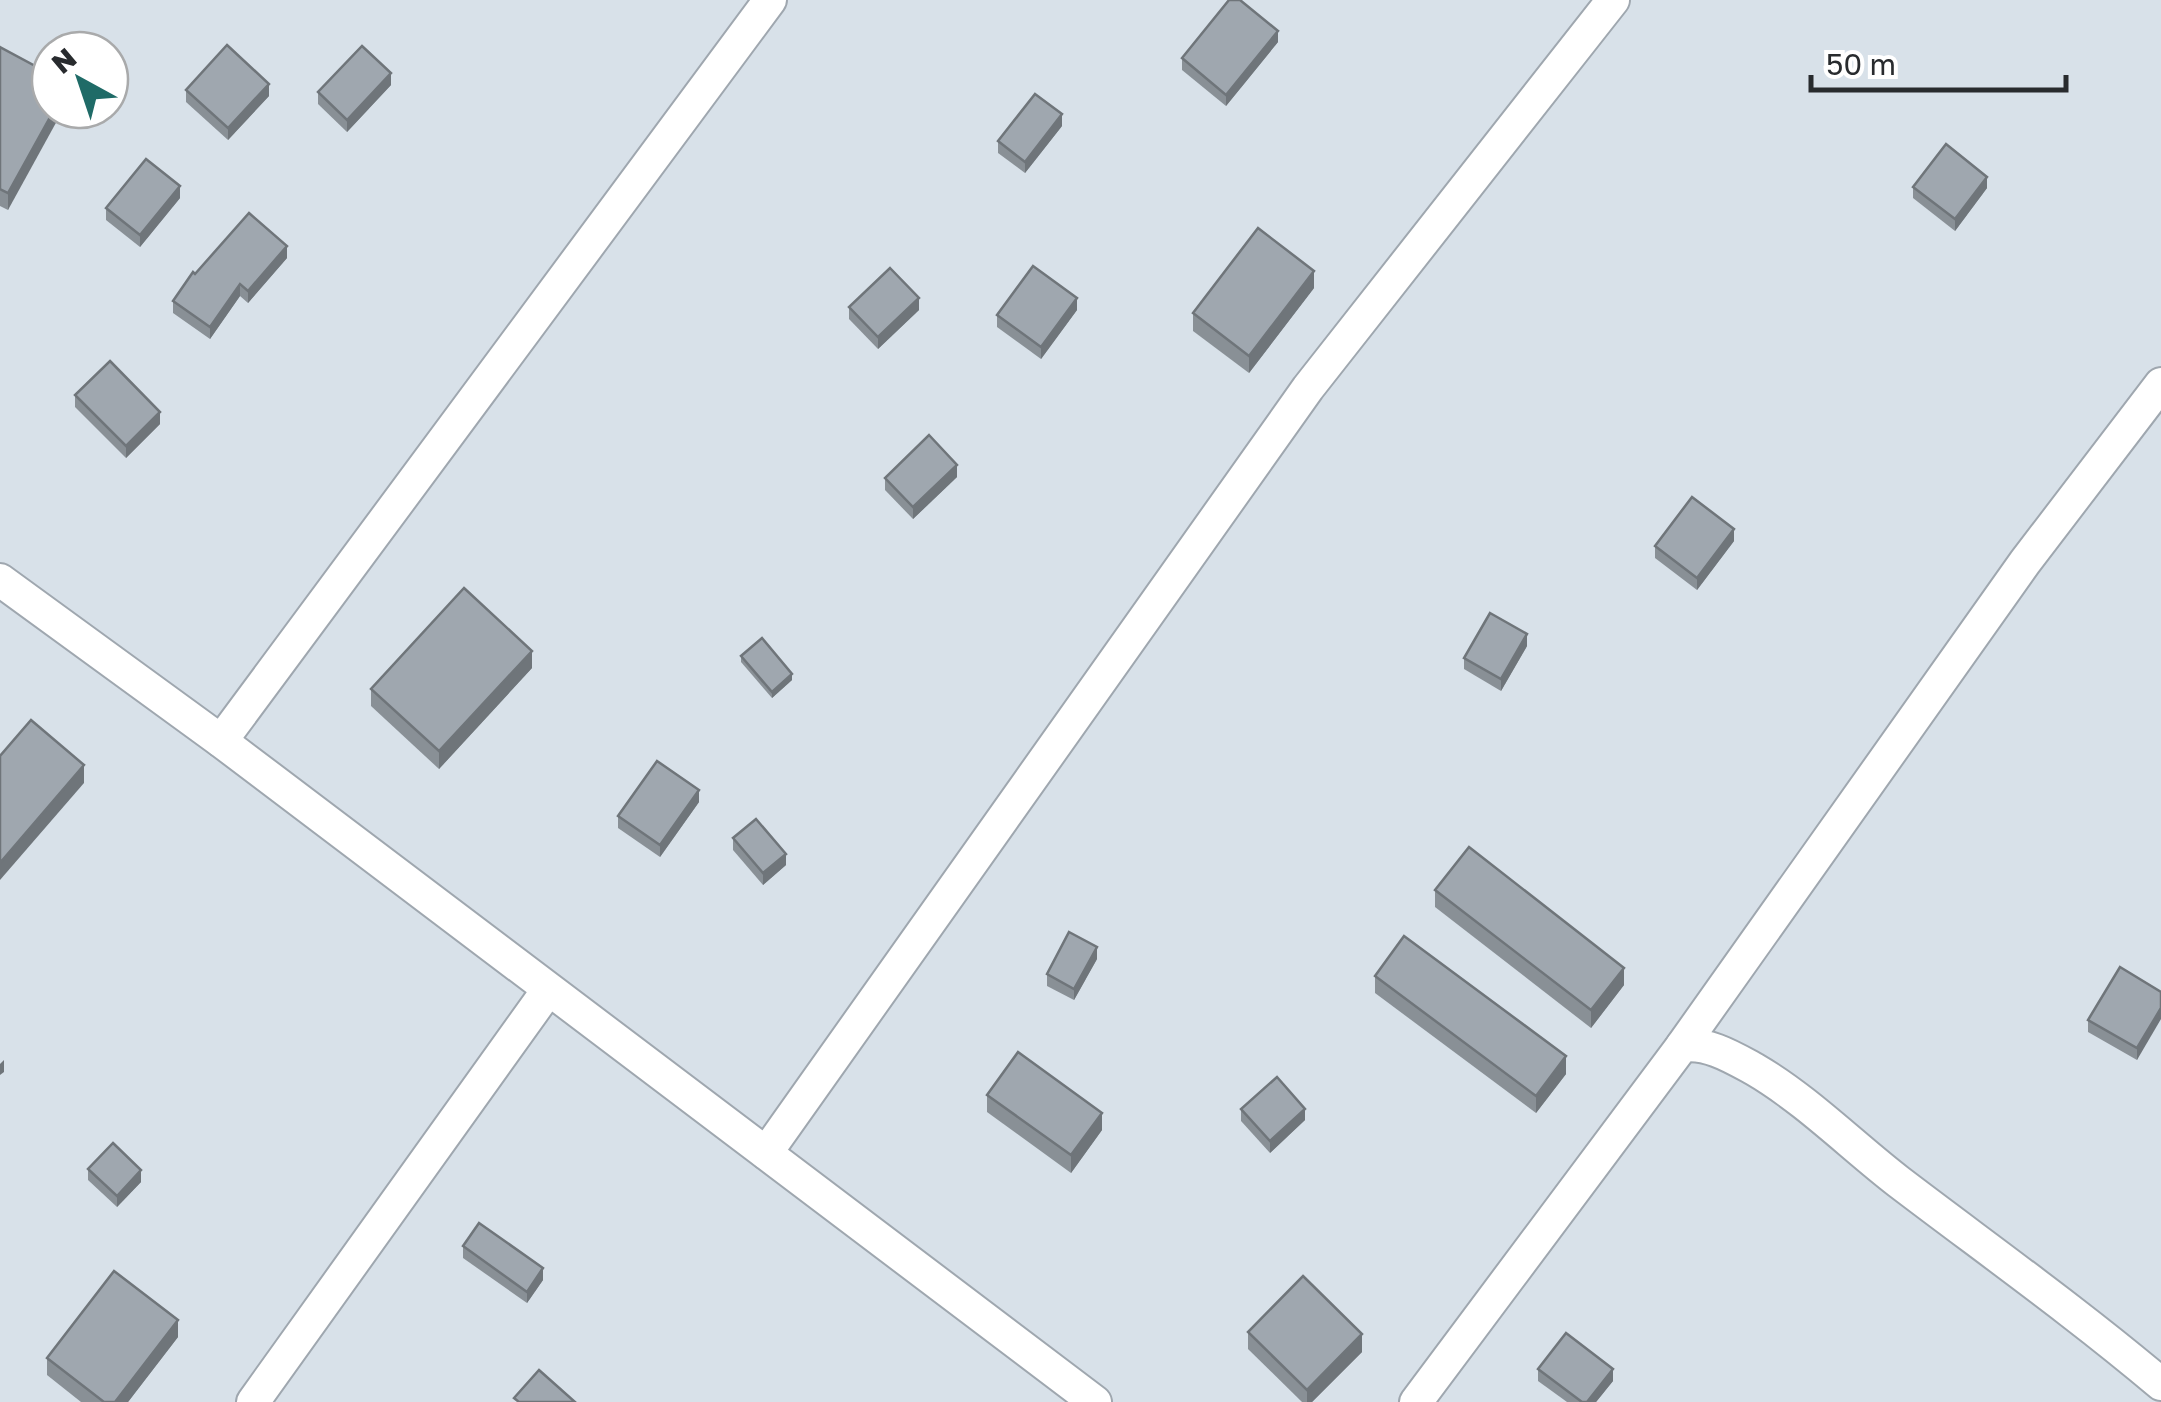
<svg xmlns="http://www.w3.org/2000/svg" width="2161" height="1402" viewBox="0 0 2161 1402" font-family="'Golos Text',sans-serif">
  <rect width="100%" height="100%" fill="#d8e1e9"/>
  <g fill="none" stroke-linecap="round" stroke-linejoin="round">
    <g stroke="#9fa7af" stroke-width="36">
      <g id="minor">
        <path d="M 0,580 L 221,741 L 1095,1402"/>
        <path d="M 221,741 L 770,0"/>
        <path d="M 1682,1046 C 1707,1042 1732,1057 1754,1069 C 1807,1100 1851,1145 1899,1182 C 1987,1249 2077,1313 2161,1384"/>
        <path d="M 766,1153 L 1308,388 L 1613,0"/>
        <path d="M 253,1402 L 548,990"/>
        <path d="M 1416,1402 L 1682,1046 L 2025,562 L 2161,384"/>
      </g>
    </g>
    <use href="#minor" stroke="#fff" stroke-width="32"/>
  </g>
  <g fill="#899096">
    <path d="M 1278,42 L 1226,106 L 1182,70 L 1182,58 Z"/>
    <path d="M 0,47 L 50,74 L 8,210 L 0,206 Z"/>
    <path d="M 391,85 L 347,132 L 318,104 L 318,92 Z"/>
    <path d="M 186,90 L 269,96 L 228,140 L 186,102 Z"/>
    <path d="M 1062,126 L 1025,173 L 998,153 L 998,141 Z"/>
    <path d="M 1913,187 L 1987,188 L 1955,231 L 1913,198 Z"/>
    <path d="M 180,198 L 140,247 L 106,220 L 106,208 Z"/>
    <path d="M 287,258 L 248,303 L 240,296 L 210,339 L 173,313 L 173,301 L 195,274 Z"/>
    <path d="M 1314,288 L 1249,373 L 1193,331 L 1193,313 Z"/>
    <path d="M 849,307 L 919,310 L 878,349 L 849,319 Z"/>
    <path d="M 1077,310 L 1041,359 L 997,327 L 997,315 Z"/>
    <path d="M 75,395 L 160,424 L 126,458 L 75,407 Z"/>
    <path d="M 957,477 L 913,519 L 885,490 L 885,478 Z"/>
    <path d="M 1734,541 L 1697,590 L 1655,558 L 1655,546 Z"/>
    <path d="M 1527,646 L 1501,691 L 1464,669 L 1464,658 Z"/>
    <path d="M 741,656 L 792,680 L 772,698 L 741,662 Z"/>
    <path d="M 532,668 L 439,769 L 371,706 L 371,689 Z"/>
    <path d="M 699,802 L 660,857 L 618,828 L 618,816 Z"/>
    <path d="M 733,838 L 786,865 L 763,885 L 733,850 Z"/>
    <path d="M 1435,890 L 1624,985 L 1591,1028 L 1435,907 Z"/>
    <path d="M 1097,959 L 1074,1000 L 1047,986 L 1047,974 Z"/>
    <path d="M 1375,976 L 1566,1074 L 1536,1113 L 1375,993 Z"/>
    <path d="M 2161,992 L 2137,1060 L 2088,1032 L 2088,1020 Z"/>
    <path d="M 987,1095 L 1102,1130 L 1071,1173 L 987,1112 Z"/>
    <path d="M 1241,1109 L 1305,1120 L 1270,1153 L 1241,1121 Z"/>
    <path d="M 88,1169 L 141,1182 L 117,1207 L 88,1180 Z"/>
    <path d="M 463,1246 L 543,1280 L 527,1303 L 463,1258 Z"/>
    <path d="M 1248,1332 L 1362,1352 L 1312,1402 L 1302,1402 L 1248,1349 Z"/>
    <path d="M 178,1337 L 128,1402 L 81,1402 L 47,1375 L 47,1358 Z"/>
    <path d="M 1538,1369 L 1613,1381 L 1596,1402 L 1567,1402 L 1538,1381 Z"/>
  </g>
  <g fill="#6f757a">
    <path d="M 1278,31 L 1278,42 L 1226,106 L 1226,95 Z"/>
    <path d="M 391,73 L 391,85 L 347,132 L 347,120 Z"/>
    <path d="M 269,84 L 269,96 L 228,140 L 228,128 Z"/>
    <path d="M 54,110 L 63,110 L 8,210 L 8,193 Z"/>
    <path d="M 1062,114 L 1062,126 L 1025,173 L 1025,162 Z"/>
    <path d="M 1987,177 L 1987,188 L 1955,231 L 1955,219 Z"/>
    <path d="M 180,186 L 180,198 L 140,247 L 140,235 Z"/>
    <path d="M 287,246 L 287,258 L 248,303 L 248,291 Z"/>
    <path d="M 1314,271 L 1314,288 L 1249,373 L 1249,356 Z"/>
    <path d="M 240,284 L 240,296 L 210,339 L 210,327 Z"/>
    <path d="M 919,298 L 919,310 L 878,349 L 878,337 Z"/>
    <path d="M 1077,298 L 1077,310 L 1041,359 L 1041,347 Z"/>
    <path d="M 160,412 L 160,424 L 126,458 L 126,446 Z"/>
    <path d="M 957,465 L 957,477 L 913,519 L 913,507 Z"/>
    <path d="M 1734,529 L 1734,541 L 1697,590 L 1697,578 Z"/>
    <path d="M 1527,634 L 1527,646 L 1501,691 L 1501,679 Z"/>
    <path d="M 532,651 L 532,668 L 439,769 L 439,751 Z"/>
    <path d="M 792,674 L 792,680 L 772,698 L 772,692 Z"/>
    <path d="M 84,765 L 84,783 L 0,880 L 0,863 Z"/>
    <path d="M 699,790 L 699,802 L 660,857 L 660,845 Z"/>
    <path d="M 786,854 L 786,865 L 763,885 L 763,873 Z"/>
    <path d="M 1097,947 L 1097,959 L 1074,1000 L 1074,989 Z"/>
    <path d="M 1624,968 L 1624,985 L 1591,1028 L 1591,1010 Z"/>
    <path d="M 2161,1008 L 2161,1019 L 2137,1060 L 2137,1048 Z"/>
    <path d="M 1566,1056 L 1566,1074 L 1536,1113 L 1536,1096 Z"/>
    <path d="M 4,1060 L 4,1072 L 0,1075 L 0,1064 Z"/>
    <path d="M 1305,1109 L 1305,1120 L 1270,1153 L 1270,1141 Z"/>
    <path d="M 1102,1113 L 1102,1130 L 1071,1173 L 1071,1155 Z"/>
    <path d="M 141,1170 L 141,1182 L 117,1207 L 117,1196 Z"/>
    <path d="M 543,1268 L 543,1280 L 527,1303 L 527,1292 Z"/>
    <path d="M 178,1320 L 178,1337 L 128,1402 L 115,1402 Z"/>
    <path d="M 1362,1334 L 1362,1352 L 1312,1402 L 1307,1402 L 1307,1390 Z"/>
    <path d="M 1613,1369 L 1613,1381 L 1596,1402 L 1587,1402 Z"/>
  </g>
  <g fill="#9fa7af" stroke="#6f757a" stroke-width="2.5">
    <path d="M 1229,0 L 1240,0 L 1278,31 L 1226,95 L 1182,58 Z"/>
    <path d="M 227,45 L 269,84 L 228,128 L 186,90 Z"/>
    <path d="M 362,46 L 391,73 L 347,120 L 318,92 Z"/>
    <path d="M 0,47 L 50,74 L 50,110 L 54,110 L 8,193 L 0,189 Z"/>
    <path d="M 1035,94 L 1062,114 L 1025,162 L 998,141 Z"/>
    <path d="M 1946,144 L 1987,177 L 1955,219 L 1913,187 Z"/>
    <path d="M 146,159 L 180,186 L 140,235 L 106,208 Z"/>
    <path d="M 249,213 L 287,246 L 248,291 L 240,284 L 210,327 L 173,301 L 193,272 L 195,274 Z"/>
    <path d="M 1258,228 L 1314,271 L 1249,356 L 1193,313 Z"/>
    <path d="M 1033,266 L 1077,298 L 1041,347 L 997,315 Z"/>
    <path d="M 890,268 L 919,298 L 878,337 L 849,307 Z"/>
    <path d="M 110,361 L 160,412 L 126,446 L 75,395 Z"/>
    <path d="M 929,435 L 957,465 L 913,507 L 885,478 Z"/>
    <path d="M 1692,497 L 1734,529 L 1697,578 L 1655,546 Z"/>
    <path d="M 464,588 L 532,651 L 439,751 L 371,689 Z"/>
    <path d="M 1490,613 L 1527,634 L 1501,679 L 1464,658 Z"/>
    <path d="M 762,638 L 792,674 L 772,692 L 741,656 Z"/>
    <path d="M 31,720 L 84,765 L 0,863 L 0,756 Z"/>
    <path d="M 657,761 L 699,790 L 660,845 L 618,816 Z"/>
    <path d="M 756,819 L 786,854 L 763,873 L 733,838 Z"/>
    <path d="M 1469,847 L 1624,968 L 1591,1010 L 1435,890 Z"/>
    <path d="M 1069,932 L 1097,947 L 1074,989 L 1047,974 Z"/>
    <path d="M 1404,936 L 1566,1056 L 1536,1096 L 1375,976 Z"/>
    <path d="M 2120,967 L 2161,992 L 2161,1008 L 2137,1048 L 2088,1020 Z"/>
    <path d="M 1018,1052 L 1102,1113 L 1071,1155 L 987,1095 Z"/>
    <path d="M 1277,1077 L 1305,1109 L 1270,1141 L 1241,1109 Z"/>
    <path d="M 113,1143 L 141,1170 L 117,1196 L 88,1169 Z"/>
    <path d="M 479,1223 L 543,1268 L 527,1292 L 463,1246 Z"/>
    <path d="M 114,1271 L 178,1320 L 115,1402 L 104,1402 L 47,1358 Z"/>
    <path d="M 1303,1276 L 1362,1334 L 1307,1390 L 1248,1332 Z"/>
    <path d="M 1566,1333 L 1613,1369 L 1587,1402 L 1582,1402 L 1538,1369 Z"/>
    <path d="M 539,1370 L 575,1402 L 519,1402 L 514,1398 Z"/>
  </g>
  <g transform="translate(80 80) rotate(320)"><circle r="48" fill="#ffffff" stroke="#a9aaab" stroke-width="2.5"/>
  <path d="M0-8L18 38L0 25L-18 38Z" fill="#1f6b67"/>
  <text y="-15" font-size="28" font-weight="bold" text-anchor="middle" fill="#282b2e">N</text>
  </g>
  <path d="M1811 75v15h255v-15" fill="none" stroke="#282b2e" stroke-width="5"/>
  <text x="1826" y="75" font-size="30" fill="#282b2e" stroke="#ffffff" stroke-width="8" paint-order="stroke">50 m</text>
</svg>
